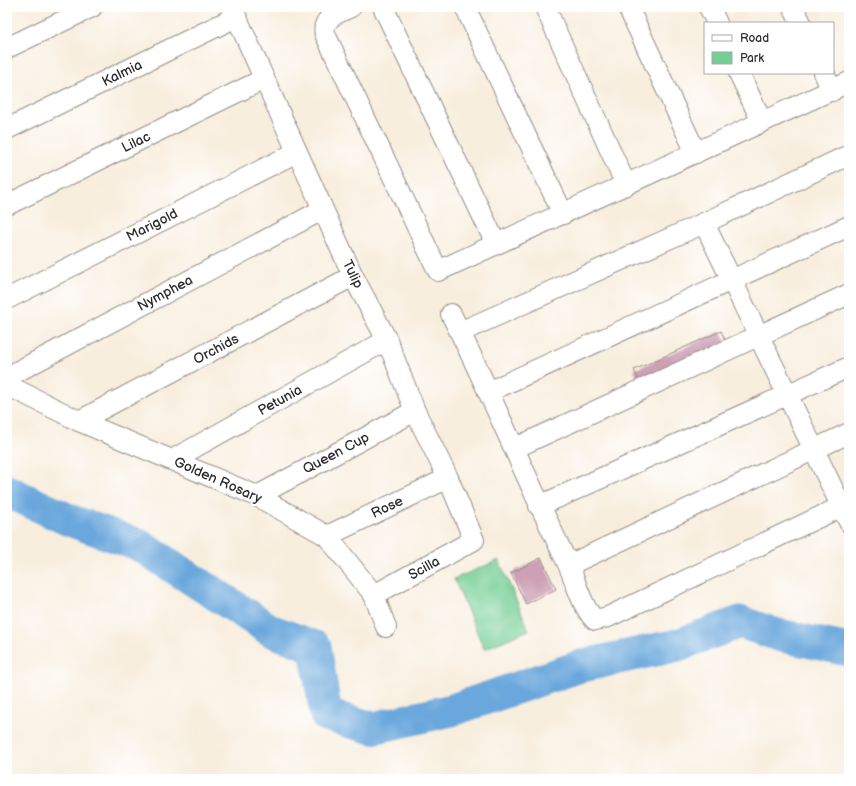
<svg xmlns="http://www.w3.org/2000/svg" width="856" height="786" viewBox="0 0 856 786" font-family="'Balsamiq Sans',sans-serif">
  <rect width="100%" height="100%" fill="#fff"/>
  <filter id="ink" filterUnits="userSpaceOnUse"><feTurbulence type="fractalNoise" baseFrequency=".025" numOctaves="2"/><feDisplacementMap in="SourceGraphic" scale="8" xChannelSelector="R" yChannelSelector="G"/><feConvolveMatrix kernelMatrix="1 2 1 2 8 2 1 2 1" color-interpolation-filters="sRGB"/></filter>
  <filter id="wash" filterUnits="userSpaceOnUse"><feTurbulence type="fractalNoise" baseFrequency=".012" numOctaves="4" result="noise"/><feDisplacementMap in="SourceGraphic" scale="16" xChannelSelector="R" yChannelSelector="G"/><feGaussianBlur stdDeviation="0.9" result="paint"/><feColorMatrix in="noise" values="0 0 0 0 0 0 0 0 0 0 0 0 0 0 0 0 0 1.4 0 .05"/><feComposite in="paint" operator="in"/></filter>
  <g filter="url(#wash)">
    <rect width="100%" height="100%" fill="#f8eede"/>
    <path fill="#75ce94" stroke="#507c60" d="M 499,560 L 529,630 L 484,649 L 454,579 Z"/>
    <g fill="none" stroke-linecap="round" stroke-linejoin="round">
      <path stroke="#6ba7dc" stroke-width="33" d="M 7,491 L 69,520 L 139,545 L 272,631 L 315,647 L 326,715 L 373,728 L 452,710 L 581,666 L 678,645 L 740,622 L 778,635 L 849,650"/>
    </g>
    <g id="blocks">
      <g fill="#cda0b6">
        <path d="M 721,331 L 726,342 L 639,381 L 634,370 Z"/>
        <path d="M 541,558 L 556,589 L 526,604 L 511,573 Z"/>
      </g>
    </g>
  </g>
  <g filter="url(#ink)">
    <use href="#blocks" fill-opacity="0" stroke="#928c84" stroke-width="1"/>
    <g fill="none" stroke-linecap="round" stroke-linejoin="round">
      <g stroke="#928c84" stroke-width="22">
        <g id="street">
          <path d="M 232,7 L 353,276 L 387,340 L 415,411 L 448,478 L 474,540 L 374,595"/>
          <path d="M 351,7 C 338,13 321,18 325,34 L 438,271 L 849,82"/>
          <path d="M 383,7 L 496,244"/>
          <path d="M 465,7 L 563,214"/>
          <path d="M 545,7 L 626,185"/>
          <path d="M 628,7 L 696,153"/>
          <path d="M 709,7 L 717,23"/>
          <path d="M 793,7 L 801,23"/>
          <path d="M 7,48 L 92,7"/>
          <path d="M 739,73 L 762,122"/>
          <path d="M 824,73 L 832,91"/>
          <path d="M 7,129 L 236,17"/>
          <path d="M 7,205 L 264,79"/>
          <path d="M 704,223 L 849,522"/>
          <path d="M 7,299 L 297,152"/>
          <path d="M 451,314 C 492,395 526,479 566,560 C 576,580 580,604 595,620 L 608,617 L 849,503"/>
          <path d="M 460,332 L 704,223 L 849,155"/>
          <path d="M 7,377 L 322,210"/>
          <path d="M 7,385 L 79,421 L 257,496 L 327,536 L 374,595 L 386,627"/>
          <path d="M 488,392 L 849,226"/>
          <path d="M 79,421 L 353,276"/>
          <path d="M 515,448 L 849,294"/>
          <path d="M 172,460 L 387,340"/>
          <path d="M 257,496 L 415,411"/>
          <path d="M 539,506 L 849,367"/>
          <path d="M 327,536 L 448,478"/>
          <path d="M 569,565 L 849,433"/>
        </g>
      </g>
      <use href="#street" stroke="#fff" stroke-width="20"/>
    </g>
  </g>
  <g text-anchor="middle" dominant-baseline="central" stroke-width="4" stroke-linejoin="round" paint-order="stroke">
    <g font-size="14" fill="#2b2b2b" stroke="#fff">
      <text transform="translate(122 73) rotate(-26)">Kalmia</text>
      <text transform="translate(136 142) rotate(-26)">Lilac</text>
      <text transform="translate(152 225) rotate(-27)">Marigold</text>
      <text transform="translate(353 274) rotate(64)">Tulip</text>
      <text transform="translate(165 293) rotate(-28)">Nymphea</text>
      <text transform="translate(216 349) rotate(-28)">Orchids</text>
      <text transform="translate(280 400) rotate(-29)">Petunia</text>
      <text transform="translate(336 453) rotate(-28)">Queen Cup</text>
      <text transform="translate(218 480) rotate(24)">Golden Rosary</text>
      <text transform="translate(387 507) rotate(-26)">Rose</text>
      <text transform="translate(424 568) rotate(-29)">Scilla</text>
    </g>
  </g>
  <rect width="856" height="786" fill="none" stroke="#fff" stroke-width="24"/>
  <rect x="704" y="22" width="130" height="52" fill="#ffffff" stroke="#aaaaaa"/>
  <rect x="712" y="35" width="20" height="6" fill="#ffffff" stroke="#aaaaaa"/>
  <text x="740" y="42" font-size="12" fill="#2b2b2b">Road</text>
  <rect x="712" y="52" width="20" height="12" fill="#75ce94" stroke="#aaaaaa"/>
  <text x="740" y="62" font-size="12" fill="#2b2b2b">Park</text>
</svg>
